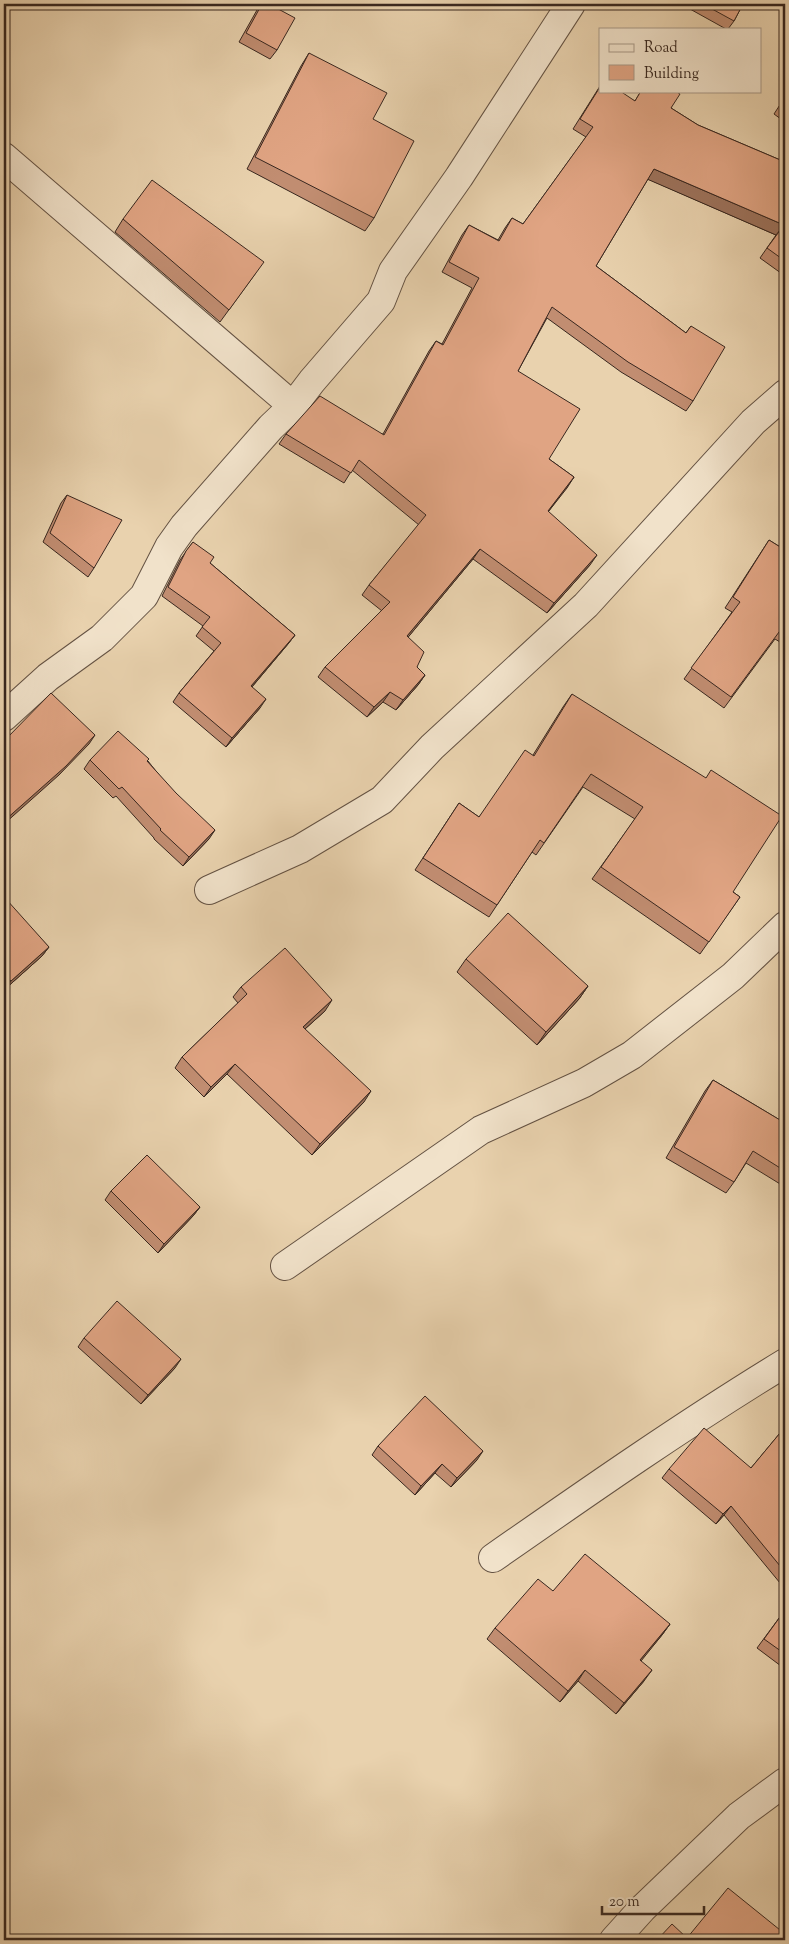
<svg xmlns="http://www.w3.org/2000/svg" width="789" height="1944" viewBox="0 0 789 1944" font-family="'Sorts Mill Goudy',serif">
  <rect width="100%" height="100%" fill="#e9d2ae"/>
  <filter id="stains"><feTurbulence type="fractalNoise" baseFrequency=".004" numOctaves="4"/><feColorMatrix values="0 0 0 0 .2 0 0 0 0 .09 0 0 0 0 .02 0 0 0 .5 -.17"/></filter>
  <radialGradient id="worn" r=".72"><stop offset=".6" stop-color="#630" stop-opacity="0"/><stop offset="1" stop-color="#630" stop-opacity=".3"/></radialGradient>
  <g fill="none" stroke-linecap="round" stroke-linejoin="round">
    <g stroke="#645243" stroke-width="30">
      <g id="minor">
        <path d="M 4,157 L 293,406"/>
        <path d="M 4,717 L 48,677 L 102,638 L 144,596 L 169,547 L 184,526 L 271,427 L 293,406 L 312,381 L 381,301 L 393,271 L 459,177 L 571,4"/>
        <path d="M 209,890 L 300,849 L 382,800 L 432,747 L 586,605 L 753,422 L 785,394"/>
        <path d="M 285,1266 L 481,1130 L 584,1083 L 632,1055 L 733,976 L 785,926"/>
        <path d="M 493,1558 C 589,1491 685,1424 785,1363"/>
        <path d="M 614,1940 L 642,1909 L 739,1816 L 785,1782"/>
      </g>
    </g>
    <use href="#minor" stroke="#f1e2ca" stroke-width="28"/>
  </g>
  <g fill="#c18d71" stroke="#38271f">
    <path d="M 261,4 L 269,4 L 277,50 L 270,59 L 239,42 L 257,10 Z"/>
    <path d="M 681,4 L 743,4 L 734,21 L 728,29 L 726,29 Z"/>
    <path d="M 309,53 L 373,119 L 374,218 L 365,231 L 247,169 L 301,66 Z"/>
    <path d="M 600,86 L 635,101 L 641,91 L 675,91 L 671,108 L 698,125 L 785,162 L 785,276 L 760,258 L 776,235 L 648,179 L 596,266 L 686,333 L 691,326 L 693,401 L 686,411 L 621,372 L 547,318 L 518,371 L 549,459 L 574,477 L 548,512 L 590,565 L 547,613 L 473,559 L 408,637 L 417,667 L 425,675 L 418,685 L 396,710 L 383,702 L 367,717 L 318,677 L 325,667 L 382,611 L 362,595 L 369,585 L 419,525 L 352,470 L 344,483 L 279,444 L 286,434 L 383,434 L 429,351 L 436,341 L 442,344 L 472,288 L 442,272 L 462,235 L 469,225 L 498,240 L 505,228 L 512,218 L 523,224 L 586,137 L 573,129 Z"/>
    <path d="M 785,97 L 785,122 L 774,114 Z"/>
    <path d="M 123,219 L 255,274 L 220,322 L 115,232 Z"/>
    <path d="M 67,495 L 94,568 L 88,577 L 43,542 L 61,503 Z"/>
    <path d="M 769,540 L 785,550 L 785,645 L 775,639 L 724,708 L 684,679 L 732,612 L 725,608 Z"/>
    <path d="M 193,542 L 210,563 L 295,635 L 288,644 L 252,687 L 260,708 L 226,747 L 173,702 L 179,693 L 214,651 L 196,636 L 203,626 L 162,596 L 180,560 Z"/>
    <path d="M 572,694 L 733,892 L 740,897 L 700,954 L 592,879 L 635,819 L 583,787 L 536,855 L 532,852 L 489,917 L 415,870 L 459,803 L 479,817 L 533,755 L 563,707 Z"/>
    <path d="M 90,760 L 148,761 L 209,839 L 183,866 L 154,839 L 154,838 L 116,796 L 113,798 L 84,769 Z"/>
    <path d="M 4,901 L 49,947 L 42,956 L 4,990 Z"/>
    <path d="M 466,959 L 588,986 L 579,999 L 537,1045 L 457,972 Z"/>
    <path d="M 241,987 L 325,1011 L 305,1029 L 364,1102 L 312,1155 L 227,1074 L 204,1097 L 175,1068 L 182,1057 L 238,1003 L 233,997 Z"/>
    <path d="M 713,1080 L 785,1123 L 785,1187 L 746,1163 L 734,1182 L 726,1193 L 666,1158 L 705,1091 Z"/>
    <path d="M 111,1191 L 200,1207 L 193,1216 L 158,1253 L 105,1200 Z"/>
    <path d="M 84,1338 L 175,1368 L 141,1404 L 78,1347 Z"/>
    <path d="M 785,1427 L 785,1589 L 724,1515 L 716,1524 L 662,1478 L 669,1469 L 751,1468 Z"/>
    <path d="M 378,1446 L 477,1460 L 451,1487 L 435,1473 L 415,1495 L 372,1455 Z"/>
    <path d="M 553,1591 L 670,1624 L 662,1635 L 641,1660 L 644,1681 L 616,1714 L 578,1681 L 560,1702 L 487,1639 L 495,1628 Z"/>
    <path d="M 785,1610 L 785,1669 L 757,1648 Z"/>
  </g>
  <g fill="#9d735c" stroke="#38271f">
    <path d="M 654,169 L 784,225 L 776,235 L 647,179 Z"/>
    <path d="M 574,477 L 567,488 L 541,521 L 548,511 Z"/>
    <path d="M 480,549 L 473,559 L 400,647 L 407,636 Z"/>
    <path d="M 597,555 L 590,565 L 547,613 L 554,603 Z"/>
    <path d="M 295,635 L 288,644 L 245,695 L 251,686 Z"/>
    <path d="M 425,675 L 418,685 L 396,710 L 403,700 Z"/>
    <path d="M 390,692 L 383,702 L 367,717 L 374,707 Z"/>
    <path d="M 266,699 L 260,708 L 226,747 L 232,738 Z"/>
    <path d="M 95,735 L 89,744 L 59,775 L 4,824 L 4,821 Z"/>
    <path d="M 215,830 L 209,839 L 183,866 L 189,857 Z"/>
    <path d="M 49,947 L 42,956 L 4,990 L 11,981 Z"/>
    <path d="M 588,986 L 579,999 L 537,1045 L 546,1032 Z"/>
    <path d="M 332,1000 L 325,1011 L 296,1037 L 303,1027 Z"/>
    <path d="M 235,1064 L 227,1074 L 204,1097 L 211,1087 Z"/>
    <path d="M 371,1091 L 364,1102 L 312,1155 L 320,1144 Z"/>
    <path d="M 200,1207 L 193,1216 L 158,1253 L 164,1244 Z"/>
    <path d="M 181,1359 L 175,1368 L 141,1404 L 148,1395 Z"/>
    <path d="M 483,1451 L 477,1460 L 451,1487 L 457,1478 Z"/>
    <path d="M 442,1464 L 435,1473 L 415,1495 L 421,1486 Z"/>
    <path d="M 731,1506 L 724,1515 L 716,1524 L 723,1514 Z"/>
    <path d="M 670,1624 L 662,1635 L 633,1671 L 640,1660 Z"/>
    <path d="M 585,1670 L 578,1681 L 560,1702 L 568,1691 Z"/>
    <path d="M 652,1670 L 644,1681 L 616,1714 L 624,1703 Z"/>
  </g>
  <g fill="#e0a483" stroke="#38271f">
    <path d="M 262,4 L 269,4 L 295,18 L 277,50 L 246,33 Z"/>
    <path d="M 703,4 L 743,4 L 734,21 Z"/>
    <path d="M 309,53 L 387,93 L 373,119 L 414,141 L 374,218 L 255,157 Z"/>
    <path d="M 600,87 L 600,91 L 620,91 L 635,101 L 641,91 L 675,91 L 680,94 L 671,108 L 698,125 L 785,162 L 785,261 L 767,248 L 784,225 L 654,169 L 596,266 L 686,333 L 691,326 L 725,347 L 693,401 L 628,362 L 552,307 L 518,371 L 580,409 L 549,459 L 574,477 L 548,511 L 597,555 L 554,603 L 480,549 L 407,636 L 424,652 L 417,667 L 425,675 L 403,700 L 390,692 L 374,707 L 325,667 L 390,602 L 369,585 L 426,515 L 359,460 L 351,473 L 286,434 L 320,396 L 384,435 L 436,341 L 443,345 L 479,278 L 449,262 L 469,225 L 499,241 L 512,218 L 523,224 L 593,127 L 580,119 Z"/>
    <path d="M 785,98 L 785,106 L 781,103 Z"/>
    <path d="M 152,180 L 264,262 L 229,310 L 123,219 Z"/>
    <path d="M 67,495 L 122,520 L 94,568 L 50,533 Z"/>
    <path d="M 769,540 L 785,550 L 785,630 L 782,628 L 731,697 L 691,668 L 740,602 L 733,597 Z"/>
    <path d="M 193,542 L 214,557 L 210,563 L 295,635 L 251,686 L 266,699 L 232,738 L 179,693 L 221,643 L 202,627 L 210,617 L 168,587 L 186,551 Z"/>
    <path d="M 51,693 L 95,735 L 66,766 L 4,821 L 4,741 Z"/>
    <path d="M 572,694 L 706,778 L 711,770 L 782,816 L 733,892 L 740,897 L 709,942 L 601,867 L 643,807 L 591,774 L 544,843 L 540,840 L 497,905 L 423,858 L 459,803 L 479,817 L 525,750 L 534,756 Z"/>
    <path d="M 118,731 L 149,759 L 147,761 L 176,793 L 215,830 L 189,857 L 160,830 L 161,829 L 122,787 L 119,789 L 90,760 Z"/>
    <path d="M 6,899 L 49,947 L 11,981 L 4,974 L 4,901 Z"/>
    <path d="M 508,913 L 588,986 L 546,1032 L 466,959 Z"/>
    <path d="M 285,948 L 332,1000 L 303,1027 L 371,1091 L 320,1144 L 235,1064 L 211,1087 L 182,1057 L 247,994 L 241,987 Z"/>
    <path d="M 713,1080 L 785,1123 L 785,1171 L 753,1151 L 734,1182 L 674,1147 Z"/>
    <path d="M 147,1155 L 200,1207 L 164,1244 L 111,1191 Z"/>
    <path d="M 117,1301 L 181,1359 L 148,1395 L 84,1338 Z"/>
    <path d="M 425,1396 L 483,1451 L 457,1478 L 442,1464 L 421,1486 L 378,1446 Z"/>
    <path d="M 785,1427 L 785,1572 L 731,1506 L 723,1514 L 669,1469 L 704,1428 L 751,1468 Z"/>
    <path d="M 585,1554 L 670,1624 L 640,1660 L 652,1670 L 624,1703 L 585,1670 L 568,1691 L 495,1628 L 538,1579 L 553,1591 Z"/>
    <path d="M 785,1610 L 785,1654 L 764,1639 Z"/>
    <path d="M 728,1888 L 785,1934 L 785,1940 L 657,1940 L 672,1924 L 687,1938 Z"/>
  </g>
  <rect width="789" height="1944" fill="none" stroke="#e9d2ae" stroke-width="20"/>
  <rect x="5" y="5" width="779" height="1934" fill="none" stroke="#38271f" stroke-width="2.5"/>
  <rect x="10" y="10" width="769" height="1924" fill="none" stroke="#38271f"/>
  <rect x="599" y="28" width="162" height="65" fill="#f1e2ca" stroke="#a79786"/>
  <rect x="609" y="44" width="25" height="8" fill="#f1e2ca" stroke="#a79786"/>
  <text x="644" y="52" font-size="15" fill="#38271f">Road</text>
  <rect x="609" y="65" width="25" height="15" fill="#e0a483" stroke="#a79786"/>
  <text x="644" y="78" font-size="15" fill="#38271f">Building</text>
  <path d="M602 1906v8h102v-8" fill="none" stroke="#38271f" stroke-width="2.5"/>
  <text x="609" y="1906" font-size="15" fill="#38271f" stroke="#f1e2ca" stroke-width="4" paint-order="stroke">20 m</text>
  <rect width="100%" height="100%" filter="url(#stains)"/>
  <rect width="100%" height="100%" fill="url(#worn)"/>
</svg>
